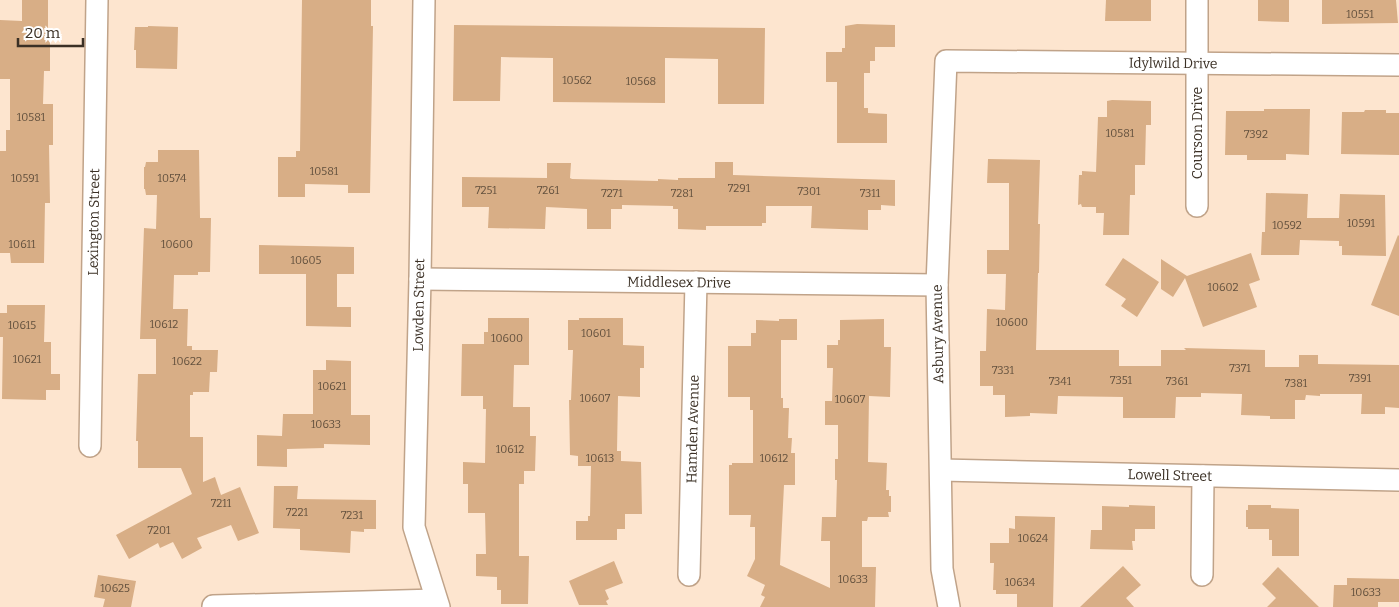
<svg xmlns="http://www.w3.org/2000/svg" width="1399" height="607" viewBox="0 0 1399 607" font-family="Bitter,serif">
  <rect width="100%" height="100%" fill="#fde5cf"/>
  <g fill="#d8ae86">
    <path d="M 22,0 L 48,0 L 48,28 L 50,28 L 50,71 L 44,71 L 43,104 L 53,104 L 53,145 L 49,145 L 50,203 L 45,203 L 44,263 L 11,263 L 10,253 L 0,253 L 0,151 L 6,151 L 6,130 L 10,130 L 10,79 L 0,79 L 0,20 L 22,21 Z"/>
    <path d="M 302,0 L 371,0 L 371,26 L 373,26 L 370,193 L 348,193 L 348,185 L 305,184 L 305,197 L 278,197 L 278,157 L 296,157 L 296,151 L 300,151 Z"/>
    <path d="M 1106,0 L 1151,0 L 1151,21 L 1105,21 Z"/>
    <path d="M 1258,0 L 1289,0 L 1289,22 L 1258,21 Z"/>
    <path d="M 1322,0 L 1396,0 L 1398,23 L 1322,24 Z"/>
    <path d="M 857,24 L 895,25 L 895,47 L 875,47 L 875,61 L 870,61 L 870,73 L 864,73 L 864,108 L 868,108 L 868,113 L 887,114 L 887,143 L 837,143 L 837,82 L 826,82 L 826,52 L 842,52 L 842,48 L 845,48 L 845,26 Z"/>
    <path d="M 454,25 L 765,28 L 764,104 L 718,104 L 718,59 L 665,58 L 665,103 L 553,102 L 553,58 L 501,57 L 500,101 L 453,101 Z"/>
    <path d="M 148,26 L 178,27 L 177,69 L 136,68 L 136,50 L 134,50 L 135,27 L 148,27 Z"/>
    <path d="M 1112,100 L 1151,101 L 1151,125 L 1146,125 L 1145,165 L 1135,165 L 1135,195 L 1130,195 L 1129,235 L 1103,235 L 1104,213 L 1096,213 L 1096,207 L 1082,207 L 1081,204 L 1078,205 L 1079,175 L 1082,175 L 1082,171 L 1096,172 L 1098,117 L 1107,117 L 1107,101 Z"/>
    <path d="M 1264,109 L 1310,109 L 1309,155 L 1286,154 L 1286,160 L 1247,160 L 1247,155 L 1225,155 L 1226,111 L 1264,111 Z"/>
    <path d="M 1365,110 L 1386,110 L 1386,113 L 1399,113 L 1399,155 L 1341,154 L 1342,112 L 1364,112 Z"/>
    <path d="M 158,150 L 199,150 L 200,218 L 211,218 L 210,272 L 198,272 L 198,275 L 174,275 L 173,309 L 188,309 L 187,346 L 192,346 L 192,350 L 218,350 L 217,372 L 210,372 L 209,392 L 193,392 L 193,395 L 190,395 L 190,437 L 203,437 L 203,482 L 215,477 L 221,495 L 240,487 L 259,533 L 238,541 L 231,525 L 197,538 L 202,548 L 182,559 L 173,542 L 160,548 L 158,543 L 129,559 L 116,535 L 192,494 L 181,468 L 138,468 L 138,441 L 136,441 L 138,374 L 156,374 L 156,339 L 140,339 L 144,228 L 156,229 L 157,195 L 146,195 L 145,189 L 144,189 L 144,167 L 145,167 L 146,162 L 158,162 Z"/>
    <path d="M 988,159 L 1040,160 L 1038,224 L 1040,224 L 1039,273 L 1038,273 L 1036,350 L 1119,350 L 1119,366 L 1161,366 L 1161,350 L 1186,350 L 1184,348 L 1265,350 L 1265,367 L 1299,367 L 1299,355 L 1318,355 L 1318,364 L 1399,365 L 1399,408 L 1385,407 L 1385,414 L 1361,414 L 1362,394 L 1320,394 L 1320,396 L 1306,395 L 1305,400 L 1295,400 L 1295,419 L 1270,419 L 1270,416 L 1241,415 L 1242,394 L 1201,393 L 1201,397 L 1176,397 L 1175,418 L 1123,418 L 1123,397 L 1058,396 L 1057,414 L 1030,413 L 1030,416 L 1005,417 L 1005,395 L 993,395 L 993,386 L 980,386 L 980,351 L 986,351 L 987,309 L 1005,310 L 1006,274 L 987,274 L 987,250 L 1009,250 L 1009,183 L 987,183 Z"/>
    <path d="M 715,162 L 733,162 L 733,175 L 895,180 L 895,206 L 881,205 L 881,210 L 868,210 L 868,230 L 811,228 L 812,206 L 766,206 L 766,223 L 762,223 L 762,226 L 706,226 L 706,230 L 678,229 L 678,209 L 673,209 L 673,206 L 622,205 L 622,209 L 611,209 L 611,229 L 587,229 L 587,209 L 546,207 L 545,229 L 488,228 L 489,207 L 462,207 L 462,177 L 547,178 L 547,163 L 571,163 L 570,178 L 572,179 L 658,181 L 658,179 L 678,180 L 678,178 L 715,178 Z"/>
    <path d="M 1266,193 L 1308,194 L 1307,218 L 1339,218 L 1340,194 L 1385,195 L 1386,256 L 1342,255 L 1342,246 L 1339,246 L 1339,241 L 1300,240 L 1299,255 L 1261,255 L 1262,232 L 1265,232 Z"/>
    <path d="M 1398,235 L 1399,236 L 1399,316 L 1371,305 Z"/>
    <path d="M 259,245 L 354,247 L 354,274 L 337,274 L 337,307 L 351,307 L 351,327 L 306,326 L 306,274 L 259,274 Z"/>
    <path d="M 1251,253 L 1260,280 L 1249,284 L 1257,307 L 1203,327 L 1185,278 L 1173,297 L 1161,289 L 1161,259 L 1187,276 Z"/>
    <path d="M 1123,258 L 1159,282 L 1137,317 L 1121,306 L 1126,299 L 1105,285 Z"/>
    <path d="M 7,305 L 45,305 L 44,342 L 51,342 L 51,374 L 60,374 L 60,390 L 46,390 L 46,400 L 2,399 L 3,337 L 0,337 L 0,313 L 7,313 Z"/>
    <path d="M 488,318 L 529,318 L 529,365 L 514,365 L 513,407 L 530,407 L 530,436 L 536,436 L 535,471 L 524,471 L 524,484 L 519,484 L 519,556 L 529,556 L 528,604 L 501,604 L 501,590 L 497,590 L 497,577 L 476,576 L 476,554 L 486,554 L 485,513 L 468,513 L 468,484 L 463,484 L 463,462 L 485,463 L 486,409 L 483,409 L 483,396 L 461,396 L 462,344 L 484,344 L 484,332 L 488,332 Z"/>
    <path d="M 579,318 L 623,318 L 623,345 L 644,346 L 644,368 L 640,368 L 640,397 L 618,396 L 617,451 L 621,451 L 621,461 L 641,462 L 642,514 L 625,514 L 625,529 L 617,529 L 617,540 L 576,540 L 576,521 L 588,521 L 588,516 L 590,516 L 591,466 L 578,466 L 578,456 L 570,455 L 569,400 L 571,400 L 573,350 L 568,350 L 568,320 L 579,320 Z"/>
    <path d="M 779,319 L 797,319 L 797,340 L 781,340 L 781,398 L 783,398 L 783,408 L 789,408 L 788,438 L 792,438 L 791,453 L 795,453 L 795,485 L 784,485 L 780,565 L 830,588 L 830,541 L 821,541 L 822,517 L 836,517 L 837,480 L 835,480 L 835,459 L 838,459 L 838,425 L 825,425 L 825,401 L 832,401 L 833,368 L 827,368 L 827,345 L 838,345 L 838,340 L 840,340 L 840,320 L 884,319 L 884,347 L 891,347 L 890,397 L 869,396 L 868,462 L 887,463 L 886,490 L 889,490 L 889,496 L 891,496 L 891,512 L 888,512 L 889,517 L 868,517 L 867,521 L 862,521 L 862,567 L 876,567 L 875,607 L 760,607 L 765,597 L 761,595 L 765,585 L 747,576 L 755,559 L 755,527 L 750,527 L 751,515 L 729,515 L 729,465 L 732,465 L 732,463 L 753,463 L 753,410 L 750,410 L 750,397 L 728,397 L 728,346 L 751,346 L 751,333 L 756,333 L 756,320 L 779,321 Z"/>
    <path d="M 326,360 L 351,361 L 351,415 L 370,415 L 370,445 L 324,444 L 324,448 L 287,449 L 287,467 L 257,466 L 257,435 L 282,436 L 283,414 L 313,414 L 313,370 L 326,370 Z"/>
    <path d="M 274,486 L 298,486 L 297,499 L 376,500 L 376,529 L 364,529 L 364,532 L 351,531 L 350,553 L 300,550 L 300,529 L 273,528 Z"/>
    <path d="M 1129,505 L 1155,506 L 1155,529 L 1135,529 L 1135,541 L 1132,541 L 1133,550 L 1090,549 L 1091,530 L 1102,530 L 1102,506 L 1129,507 Z"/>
    <path d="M 1248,505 L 1271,505 L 1271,508 L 1299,509 L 1299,556 L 1272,556 L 1272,540 L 1269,540 L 1269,529 L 1248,529 L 1248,527 L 1246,527 L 1246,510 L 1248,510 Z"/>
    <path d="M 1015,516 L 1055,517 L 1053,607 L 1017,607 L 1017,594 L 996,594 L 996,590 L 993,590 L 994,563 L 990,563 L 990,543 L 1009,543 L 1009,528 L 1015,529 Z"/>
    <path d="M 614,561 L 623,583 L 605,590 L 609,599 L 606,601 L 608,605 L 579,605 L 569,581 Z"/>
    <path d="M 1123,566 L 1141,585 L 1126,598 L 1134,607 L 1080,607 Z"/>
    <path d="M 1278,567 L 1319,607 L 1267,607 L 1276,598 L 1262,584 Z"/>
    <path d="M 98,575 L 136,581 L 131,607 L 103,607 L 105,599 L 94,597 Z"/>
    <path d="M 1347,578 L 1399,579 L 1399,602 L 1378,602 L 1378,607 L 1333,607 L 1334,585 L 1347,585 Z"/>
  </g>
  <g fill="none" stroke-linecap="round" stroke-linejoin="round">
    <g stroke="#c0a389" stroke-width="24">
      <g id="street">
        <path d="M 424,0 L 420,279 L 414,527 L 439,607"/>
        <path d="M 1197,0 L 1197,206"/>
        <path id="s1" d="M 420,279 L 937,285"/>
        <path id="s2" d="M 90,446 L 97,0"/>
        <path id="s3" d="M 941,470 L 1399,480"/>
        <path id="s4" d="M 689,575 L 696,282"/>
        <path d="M 1202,575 L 1203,476"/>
        <path d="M 213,607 L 213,606 L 436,600"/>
        <path id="s5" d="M 949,607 L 942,569 L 937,285 L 946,61 L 1399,65"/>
      </g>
    </g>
    <use href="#street" stroke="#fff" stroke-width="21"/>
  </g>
  <g text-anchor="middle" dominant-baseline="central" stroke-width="5" stroke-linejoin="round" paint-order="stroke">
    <g font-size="11" fill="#62503d">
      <text x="1360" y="14">10551</text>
      <text x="577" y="80">10562</text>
      <text x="641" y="81">10568</text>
      <text x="31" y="117">10581</text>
      <text x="1120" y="133">10581</text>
      <text x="1256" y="134">7392</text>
      <text x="324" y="171">10581</text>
      <text x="25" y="178">10591</text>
      <text x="172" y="178">10574</text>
      <text x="739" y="188">7291</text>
      <text x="486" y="190">7251</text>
      <text x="548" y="190">7261</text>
      <text x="809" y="191">7301</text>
      <text x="612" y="193">7271</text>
      <text x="682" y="193">7281</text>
      <text x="870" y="193">7311</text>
      <text x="1361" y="223">10591</text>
      <text x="1287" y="225">10592</text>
      <text x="22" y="244">10611</text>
      <text x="177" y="244">10600</text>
      <text x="306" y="260">10605</text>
      <text x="1223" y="287">10602</text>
      <text x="1012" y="322">10600</text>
      <text x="164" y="324">10612</text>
      <text x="22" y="325">10615</text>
      <text x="596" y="333">10601</text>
      <text x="507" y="338">10600</text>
      <text x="27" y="359">10621</text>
      <text x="187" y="361">10622</text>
      <text x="1240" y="368">7371</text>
      <text x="1003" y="370">7331</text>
      <text x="1360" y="378">7391</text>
      <text x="1121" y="380">7351</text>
      <text x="1060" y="381">7341</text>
      <text x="1177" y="381">7361</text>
      <text x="1296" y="383">7381</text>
      <text x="332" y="386">10621</text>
      <text x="595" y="398">10607</text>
      <text x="850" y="399">10607</text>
      <text x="326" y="424">10633</text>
      <text x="510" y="449">10612</text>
      <text x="600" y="458">10613</text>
      <text x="774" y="458">10612</text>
      <text x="221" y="503">7211</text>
      <text x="297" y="512">7221</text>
      <text x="352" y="515">7231</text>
      <text x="159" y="530">7201</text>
      <text x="1033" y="538">10624</text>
      <text x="853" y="579">10633</text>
      <text x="1020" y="582">10634</text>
      <text x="115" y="588">10625</text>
      <text x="1366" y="592">10633</text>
    </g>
    <g font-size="14" fill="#3b3025" stroke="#fff">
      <text stroke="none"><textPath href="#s5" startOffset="774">Idylwild Drive</textPath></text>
      <text transform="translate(1197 133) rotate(-90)">Courson Drive</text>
      <text stroke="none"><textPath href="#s2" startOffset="224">Lexington Street</textPath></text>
      <text stroke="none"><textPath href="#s1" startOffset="259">Middlesex Drive</textPath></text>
      <text transform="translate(419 305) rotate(-89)">Lowden Street</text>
      <text transform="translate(938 334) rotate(-91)">Asbury Avenue</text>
      <text stroke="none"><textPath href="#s4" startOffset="146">Hamden Avenue</textPath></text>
      <text stroke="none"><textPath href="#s3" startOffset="229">Lowell Street</textPath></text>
    </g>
  </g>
  <path d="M18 38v8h65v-8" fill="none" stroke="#3b3025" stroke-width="2.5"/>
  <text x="25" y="38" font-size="15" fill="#3b3025" stroke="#ffffff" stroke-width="4" paint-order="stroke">20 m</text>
</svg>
